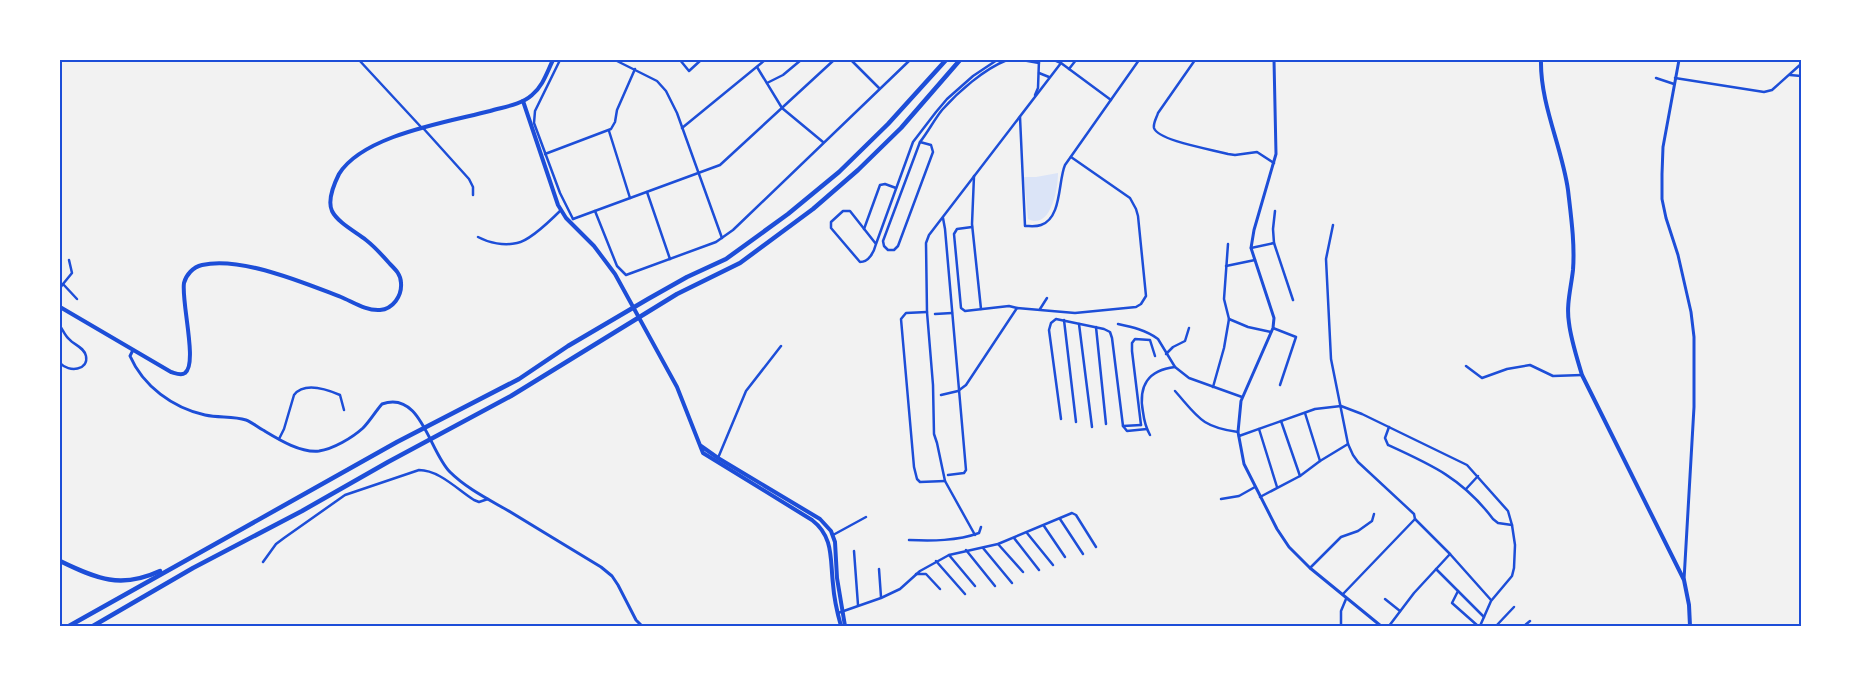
<svg xmlns="http://www.w3.org/2000/svg" width="1861" height="686" viewBox="0 0 1861 686" font-family="'Fira Sans',sans-serif">
  <rect width="100%" height="100%" fill="#f2f2f2"/>
  <path fill="#dbe4f7" d="M 1058,173 C 1058,186 1053,215 1040,220 C 1036,222 1032,221 1028,219 L 1024,177 L 1036,177 Z"/>
  <g fill="none" stroke-linecap="round" stroke-linejoin="round">
    <g stroke="#1d4ed8" stroke-width="2.5">
      <path d="M 359,60 L 421,127"/>
      <path d="M 560,60 L 535,111 L 534,123 L 560,193 L 573,219"/>
      <path d="M 615,60 L 657,81 L 666,91 L 677,113 L 722,238"/>
      <path d="M 680,60 L 689,71 L 701,60"/>
      <path d="M 851,60 L 879,88"/>
      <path d="M 1022,60 L 1039,63"/>
      <path d="M 1054,60 L 1061,63 L 1111,100"/>
      <path d="M 1195,60 L 1158,113 C 1157,117 1153,123 1154,128 C 1158,141 1215,150 1228,154 L 1235,155 L 1257,152 L 1274,163"/>
      <path d="M 757,67 L 782,108 L 823,142"/>
      <path d="M 1069,69 L 1076,60"/>
      <path d="M 1039,73 L 1049,77"/>
      <path d="M 1790,75 L 1801,76"/>
      <path d="M 1656,78 L 1674,84"/>
      <path d="M 1675,78 L 1764,92 L 1772,90 L 1801,64"/>
      <path d="M 767,83 L 783,75 L 801,60"/>
      <path d="M 1035,95 L 1038,88 L 1039,60"/>
      <path d="M 1020,117 L 1025,226 C 1030,226 1036,227 1041,225 C 1062,218 1058,181 1065,165 L 1139,60"/>
      <path d="M 423,128 L 469,179 L 473,187 L 473,195"/>
      <path d="M 682,128 L 765,60"/>
      <path d="M 609,131 L 630,198"/>
      <path d="M 920,142 L 931,145 L 933,152 L 898,246 L 894,250 L 888,250 L 884,246 L 883,241 Z"/>
      <path d="M 920,142 C 928,132 934,120 942,110 C 958,92 984,69 1007,60"/>
      <path d="M 545,154 L 611,129 L 615,122 L 617,110 L 635,69"/>
      <path d="M 974,176 L 972,224 L 981,309"/>
      <path d="M 647,192 L 670,259"/>
      <path d="M 595,211 L 617,266 L 626,275 L 716,242 L 733,230 L 910,60"/>
      <path d="M 1275,211 L 1273,229 L 1274,243 L 1293,300"/>
      <path d="M 943,218 L 945,229 L 966,470 L 964,473 L 948,475"/>
      <path d="M 573,219 L 720,165 L 834,60"/>
      <path d="M 1333,225 L 1326,259 L 1331,359 L 1348,444 L 1353,455 L 1358,462 L 1414,514 L 1415,519 L 1343,594"/>
      <path d="M 972,227 L 957,229 L 954,234 L 961,308 L 965,311 L 1009,306 L 1017,308"/>
      <path d="M 864,229 L 880,185 L 885,184 L 896,188"/>
      <path d="M 478,237 C 489,243 504,246 517,243 C 529,241 552,219 561,210"/>
      <path d="M 876,244 C 874,252 869,262 860,262 L 831,228 L 831,222 L 843,211 L 850,211 L 876,244 L 913,142 L 936,112 L 947,99 L 973,76 L 997,60"/>
      <path d="M 1251,248 L 1274,243"/>
      <path d="M 1226,266 L 1255,260"/>
      <path d="M 63,284 L 72,273 L 69,260"/>
      <path d="M 60,288 L 63,284 L 77,299"/>
      <path d="M 1040,309 L 1047,298"/>
      <path d="M 927,312 L 906,313 L 901,319 L 914,467 L 917,479 L 920,482 L 945,481"/>
      <path d="M 935,314 L 952,313"/>
      <path d="M 1229,319 L 1248,327 L 1271,332"/>
      <path d="M 1064,320 L 1076,422"/>
      <path d="M 1079,324 L 1092,427"/>
      <path d="M 1118,324 C 1132,327 1146,330 1158,339 L 1175,367 L 1189,378 L 1242,397"/>
      <path d="M 60,326 C 63,330 65,336 69,339 C 74,345 84,347 86,356 C 89,370 69,373 60,363"/>
      <path d="M 1096,327 L 1106,424"/>
      <path d="M 1273,328 L 1296,337 L 1280,385"/>
      <path d="M 1166,354 L 1173,347 L 1185,341 L 1189,328"/>
      <path d="M 1466,366 L 1482,378 L 1507,369 L 1530,365 L 1553,376 L 1582,375"/>
      <path d="M 1213,387 L 1224,348 L 1229,319 L 1224,299 L 1228,244"/>
      <path d="M 1175,391 C 1198,417 1201,427 1238,432"/>
      <path d="M 941,395 L 958,391 L 966,385 L 1017,308 L 1075,313 L 1136,307 L 1141,304 L 1146,296 L 1138,216 L 1136,209 L 1130,198 L 1071,157"/>
      <path d="M 1305,413 L 1320,461"/>
      <path d="M 1061,419 L 1049,330 L 1051,323 L 1056,319 L 1104,329 L 1110,332 L 1112,338 L 1123,426 L 1127,431 L 1147,429"/>
      <path d="M 1281,421 L 1300,476"/>
      <path d="M 1141,425 L 1132,351 L 1132,343 L 1135,339 L 1150,340 L 1155,356"/>
      <path d="M 1123,426 L 1141,425"/>
      <path d="M 1389,427 L 1385,438 L 1388,445 C 1432,465 1463,479 1493,519 L 1498,523 L 1512,525"/>
      <path d="M 1259,429 L 1277,487"/>
      <path d="M 1150,435 C 1146,428 1144,420 1143,412 C 1138,386 1148,370 1175,367"/>
      <path d="M 1239,436 L 1315,409 L 1341,406 L 1362,414 L 1467,465 L 1508,511 L 1512,525 L 1515,545 L 1514,568 L 1512,576 L 1491,601 L 1480,626"/>
      <path d="M 279,439 L 284,429 L 294,395 C 304,382 326,389 340,395 L 344,410"/>
      <path d="M 718,458 L 746,391 L 781,346"/>
      <path d="M 1466,489 L 1478,476"/>
      <path d="M 1260,497 L 1300,476 L 1320,461 L 1348,444"/>
      <path d="M 1221,499 L 1239,496 L 1255,487"/>
      <path d="M 1060,519 L 1083,554"/>
      <path d="M 1415,519 L 1450,554 L 1491,600"/>
      <path d="M 1044,526 L 1065,557"/>
      <path d="M 1027,533 L 1053,565"/>
      <path d="M 833,535 L 866,517"/>
      <path d="M 975,535 L 945,481 L 937,443 L 934,434 L 933,385 L 927,312 L 926,243 L 929,235 L 1061,63"/>
      <path d="M 1014,538 L 1039,570"/>
      <path d="M 909,540 C 932,541 957,541 979,533 L 981,527"/>
      <path d="M 998,544 L 1023,572"/>
      <path d="M 983,548 L 1012,583"/>
      <path d="M 966,550 L 995,586"/>
      <path d="M 854,551 L 858,605"/>
      <path d="M 949,555 L 975,586"/>
      <path d="M 936,561 L 965,594"/>
      <path d="M 263,562 L 276,544 L 284,538 L 345,495 L 419,470 C 439,470 458,490 474,500 L 479,502 L 488,499"/>
      <path d="M 1310,568 L 1341,537 L 1358,531 L 1372,521 L 1374,514"/>
      <path d="M 879,569 L 881,597"/>
      <path d="M 1436,569 L 1458,591 L 1452,603 L 1478,626"/>
      <path d="M 916,574 L 926,574 L 940,589"/>
      <path d="M 1458,591 L 1484,617"/>
      <path d="M 1385,599 L 1400,611"/>
      <path d="M 838,613 L 881,598 L 900,589 L 920,571 L 949,555 L 998,544 L 1072,513 L 1076,515 L 1096,547"/>
      <path d="M 1341,626 L 1341,611 L 1346,599"/>
      <path d="M 1389,626 L 1414,593 L 1450,554"/>
      <path d="M 1496,626 L 1514,607"/>
      <path d="M 1524,626 L 1530,621"/>
    </g>
    <g stroke="#1d4ed8" stroke-width="3">
      <path d="M 1274,60 L 1276,154 L 1254,230 L 1251,248 L 1274,318 L 1273,328 L 1241,401 L 1238,432 L 1244,464 L 1277,529 L 1289,547 L 1310,568 L 1381,626"/>
      <path d="M 1679,60 L 1663,147 L 1662,174 L 1662,199 L 1666,218 L 1678,255 L 1691,312 L 1694,337 L 1694,407 L 1684,580"/>
      <path d="M 133,350 L 130,356 C 143,386 173,408 205,415 C 219,418 233,416 246,420 C 252,422 257,427 263,430 C 278,439 300,453 319,451 C 333,449 352,438 363,428 C 370,421 375,412 382,404 C 421,390 429,451 450,472 C 466,488 488,499 507,510 C 538,529 570,548 601,567 L 612,576 L 618,585 L 636,620 L 642,626"/>
    </g>
    <g stroke="#1d4ed8" stroke-width="4">
      <path d="M 1541,60 C 1540,104 1562,147 1568,190 C 1571,216 1575,244 1573,270 C 1571,288 1566,305 1569,323 C 1571,340 1577,358 1582,375 L 1684,580 L 1689,605 L 1690,626"/>
      <path d="M 523,101 L 558,205 L 566,218 L 594,246 L 615,274 L 677,387 L 703,453 L 812,520 C 834,537 830,559 833,584 C 834,598 837,612 841,626"/>
      <path d="M 60,307 L 171,372 C 175,373 181,376 185,373 C 198,364 181,301 184,283 C 186,275 193,267 202,265 C 241,256 304,283 341,297 C 353,302 366,311 380,310 C 393,309 402,296 401,283 C 401,275 396,270 390,264 C 383,256 375,247 366,240 C 356,232 338,223 332,211 C 327,200 334,184 339,174 C 363,135 448,122 490,111 C 503,107 521,105 532,95 C 543,86 547,72 553,60"/>
      <path d="M 701,446 L 718,458 L 820,519 L 831,531 L 835,542 L 837,578 L 845,626"/>
    </g>
    <g stroke="#1d4ed8" stroke-width="4.5">
      <path d="M 60,561 C 97,579 121,589 160,571"/>
      <path d="M 69,626 L 397,442 L 519,379 L 568,346 L 648,299 L 687,277 L 726,259 L 788,214 L 839,172 L 888,124 L 946,60"/>
      <path d="M 93,626 L 193,568 L 302,511 L 388,462 L 511,396 L 677,294 L 740,263 L 813,209 L 858,170 L 901,128 L 960,60"/>
    </g>
  </g>
  <rect width="1861" height="686" fill="none" stroke="#ffffff" stroke-width="122"/>
  <rect x="61" y="61" width="1739" height="564" fill="none" stroke="#1d4ed8" stroke-width="2"/>
</svg>
